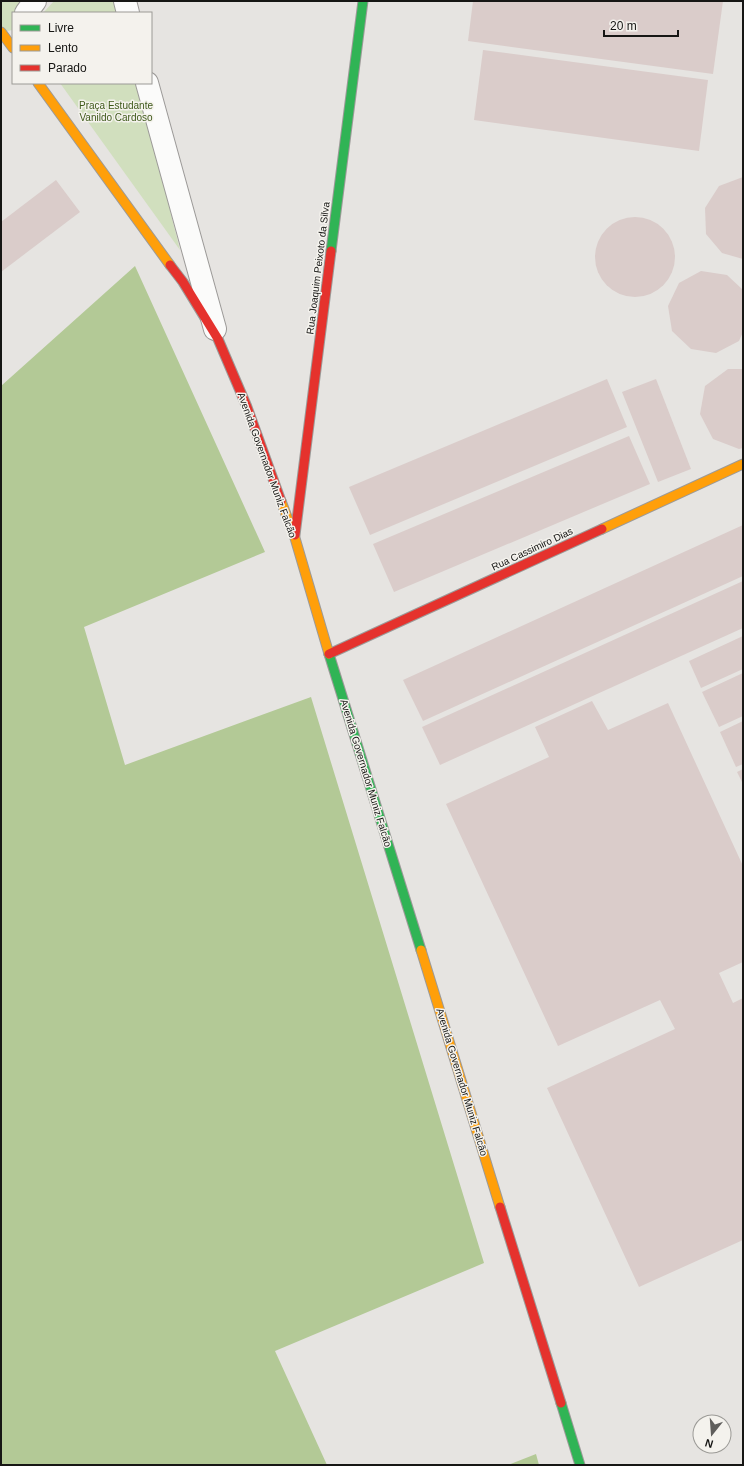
<svg xmlns="http://www.w3.org/2000/svg" width="744" height="1466" viewBox="0 0 744 1466" font-family="Helvetica,sans-serif">
  <rect width="100%" height="100%" fill="#e6e4e1"/>
  <g fill="#d1dfbe">
    <path d="M 1,1 L 35,1 L 26,13 L 13,13 L 13,30 L 1,32 Z"/>
    <path d="M 54,1 L 117,1 L 120,13 L 43,13 Z"/>
    <path d="M 60,83 L 138,83 L 180,250 Z"/>
  </g>
  <g fill="#b3c996">
    <path d="M 135,266 L 265,552 L 84,627 L 125,765 L 311,697 L 484,1263 L 275,1351 L 327,1465 L 1,1465 L 1,386 Z"/>
    <path d="M 536,1454 L 539,1465 L 508,1465 Z"/>
  </g>
  <g fill="#daccca">
    <path d="M 473,1 L 723,1 L 713,74 L 468,41 Z"/>
    <path d="M 483,50 L 708,80 L 699,151 L 474,120 Z"/>
    <path d="M 743,177 L 743,259 L 722,253 L 706,234 L 705,208 L 719,186 Z"/>
    <path d="M 56,180 L 80,212 L 1,272 L 1,222 Z"/>
    <circle cx="635" cy="257" r="40"/>
    <path d="M 701,271 L 727,275 L 743,290 L 743,332 L 739,341 L 716,353 L 691,349 L 672,331 L 668,306 L 679,283 Z"/>
    <path d="M 728,369 L 743,369 L 743,448 L 739,449 L 713,439 L 700,414 L 705,386 Z"/>
    <path d="M 607,379 L 627,427 L 370,535 L 349,487 Z"/>
    <path d="M 656,379 L 691,469 L 658,482 L 622,392 Z"/>
    <path d="M 629,436 L 650,484 L 394,592 L 373,544 Z"/>
    <path d="M 743,525 L 743,576 L 423,721 L 403,680 Z"/>
    <path d="M 743,581 L 743,628 L 440,765 L 422,727 Z"/>
    <path d="M 743,636 L 743,669 L 701,688 L 689,661 Z"/>
    <path d="M 743,673 L 743,716 L 719,727 L 702,692 Z"/>
    <path d="M 592,701 L 608,730 L 668,703 L 743,866 L 743,962 L 719,973 L 733,1003 L 743,998 L 743,1240 L 639,1287 L 547,1088 L 675,1029 L 660,1000 L 558,1046 L 446,804 L 549,757 L 535,727 Z"/>
    <path d="M 743,721 L 743,764 L 736,767 L 720,732 Z"/>
    <path d="M 743,769 L 743,784 L 737,772 Z"/>
  </g>
  <g fill="none" stroke-linecap="round" stroke-linejoin="round">
    <g stroke="#9c9a98" stroke-width="24">
      <g id="street">
        <path d="M 125,1 L 128,13"/>
        <path d="M 26,13 L 35,1"/>
        <path d="M 147,83 L 215,329"/>
      </g>
    </g>
    <g stroke="#9c9a98" stroke-width="11">
      <g id="fast">
        <path d="M 331,251 L 363,1"/>
        <path d="M 329,654 L 421,950"/>
        <path d="M 561,1403 L 580,1465"/>
      </g>
    </g>
    <g stroke="#9c9a98" stroke-width="11">
      <g id="slow">
        <path d="M 1,32 L 13,48"/>
        <path d="M 38,83 L 170,265"/>
        <path d="M 281,501 L 295,538 L 329,654"/>
        <path d="M 602,529 L 743,464"/>
        <path d="M 421,950 L 500,1207"/>
      </g>
    </g>
    <g stroke="#9c9a98" stroke-width="11">
      <g id="jam">
        <path d="M 170,265 L 183,282 L 218,339 L 247,407 L 281,501"/>
        <path d="M 295,535 L 331,251"/>
        <path d="M 329,654 L 602,529"/>
        <path d="M 500,1207 L 561,1403"/>
      </g>
    </g>
    <use href="#street" stroke="#fbfbfa" stroke-width="22"/>
    <use href="#fast" stroke="#30b455" stroke-width="9"/>
    <use href="#slow" stroke="#ff9f0a" stroke-width="9"/>
    <use href="#jam" stroke="#e5322d" stroke-width="9"/>
  </g>
  <g text-anchor="middle" dominant-baseline="central" stroke-width="3" stroke-linejoin="round" paint-order="stroke">
    <g font-size="10" fill="#3e591a" stroke="#f4f2ed">
      <text x="116" y="105">Praça Estudante<tspan x="116" dy="12">Vanildo Cardoso</tspan></text>
    </g>
    <g font-size="10" fill="#161614" stroke="#f4f2ed">
      <text transform="translate(318 268) rotate(-83)">Rua Joaquim Peixoto da Silva</text>
      <text transform="translate(267 465) rotate(70)">Avenida Governador Muniz Falcão</text>
      <text transform="translate(532 549) rotate(-25)">Rua Cassimiro Dias</text>
      <text transform="translate(366 773) rotate(73)">Avenida Governador Muniz Falcão</text>
      <text transform="translate(462 1082) rotate(73)">Avenida Governador Muniz Falcão</text>
    </g>
  </g>
  <rect width="744" height="1466" fill="none" stroke="#161614" stroke-width="4"/>
  <rect x="12" y="12" width="140" height="72" fill="#f4f2ed" stroke="#9b9a96"/>
  <rect x="20" y="25" width="20" height="6" fill="#30b455" stroke="#9b9a96"/>
  <text x="48" y="32" font-size="12" fill="#161614">Livre</text>
  <rect x="20" y="45" width="20" height="6" fill="#ff9f0a" stroke="#9b9a96"/>
  <text x="48" y="52" font-size="12" fill="#161614">Lento</text>
  <rect x="20" y="65" width="20" height="6" fill="#e5322d" stroke="#9b9a96"/>
  <text x="48" y="72" font-size="12" fill="#161614">Parado</text>
  <g transform="translate(712 1434) rotate(197)"><circle r="19" fill="#f4f2ed" stroke="#9b9a96"/>
  <path d="M0-3L7 15L0 10L-7 15Z" fill="#5f5e5c"/>
  <text y="-6" font-size="11" font-weight="bold" text-anchor="middle" fill="#161614">N</text>
  </g>
  <path d="M604 30v6h74v-6" fill="none" stroke="#161614" stroke-width="2"/>
  <text x="610" y="30" font-size="12" fill="#161614" stroke="#f4f2ed" stroke-width="3" paint-order="stroke">20 m</text>
</svg>
